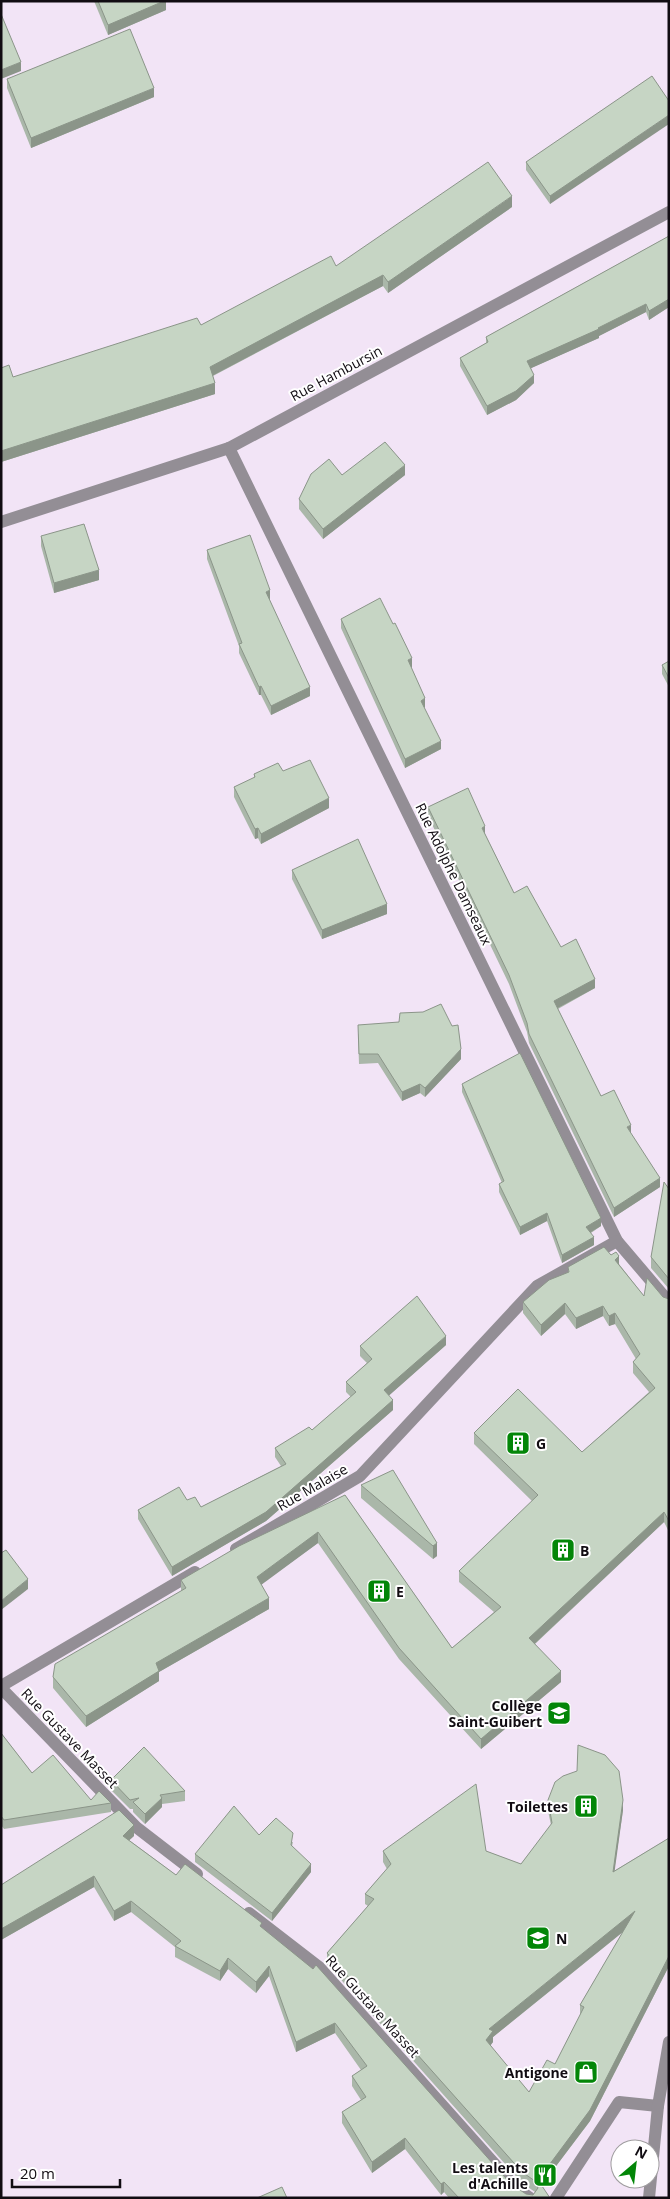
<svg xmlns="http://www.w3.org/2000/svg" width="670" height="2199" viewBox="0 0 670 2199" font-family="'Open Sans',sans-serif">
  <rect width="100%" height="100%" fill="#f2e4f6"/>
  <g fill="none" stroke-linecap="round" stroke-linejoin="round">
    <g stroke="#938e95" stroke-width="12">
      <path d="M 229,448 L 617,1241 L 669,1302"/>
      <path d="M 1,522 L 229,448 L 669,212"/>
      <path d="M 236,1549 L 360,1476 L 537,1286 L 617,1241"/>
      <path d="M 1,1686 L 195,1572"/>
      <path d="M 1,1688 L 136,1827 L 197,1874"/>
      <path d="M 249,1913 L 319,1967 L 517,2189 L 530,2198"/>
      <path d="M 556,2198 L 619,2102 L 658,2106"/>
      <path d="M 649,2198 L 658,2106 L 669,2042"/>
    </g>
  </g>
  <g fill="#aab7a9" fill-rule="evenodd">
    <path d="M 94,1 L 166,1 L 166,10 L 108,35 Z"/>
    <path d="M 7,79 L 154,97 L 31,148 L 7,88 Z"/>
    <path d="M 669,101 L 550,204 L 526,170 L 526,162 Z"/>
    <path d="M 512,207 L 388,293 L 383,286 L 213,376 L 215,394 L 1,462 L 1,368 L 13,377 L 201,325 L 336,266 Z"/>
    <path d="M 669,236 L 669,307 L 649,320 L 646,312 L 599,336 L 599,338 L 531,368 L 534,383 L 516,400 L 487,415 L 460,366 L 460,358 L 486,343 L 486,337 Z"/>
    <path d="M 342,475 L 405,475 L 323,539 L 299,509 L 299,499 Z"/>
    <path d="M 41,536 L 99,580 L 54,593 L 41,546 Z"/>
    <path d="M 207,550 L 270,599 L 269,599 L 310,696 L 271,715 L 261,695 L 259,695 L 239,653 L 239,646 L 207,559 Z"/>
    <path d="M 341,619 L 412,667 L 411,667 L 425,707 L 424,708 L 441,749 L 405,768 L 341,628 Z"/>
    <path d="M 669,661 L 669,687 L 662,674 L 662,665 Z"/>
    <path d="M 283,771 L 329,808 L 261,844 L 258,838 L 255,839 L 234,797 L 234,787 L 254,778 L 254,774 Z"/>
    <path d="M 428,807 L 485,834 L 514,893 L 595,988 L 558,1009 L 601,1096 L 631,1134 L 660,1187 L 614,1217 L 529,1043 L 527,1032 L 509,984 L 428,816 Z"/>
    <path d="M 292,870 L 387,914 L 322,939 L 292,879 Z"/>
    <path d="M 358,1034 L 461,1059 L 425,1097 L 420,1093 L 402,1101 L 378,1063 L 359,1064 Z"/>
    <path d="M 462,1084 L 601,1226 L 591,1233 L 594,1245 L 562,1263 L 547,1221 L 520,1235 L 499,1192 L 499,1184 L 502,1183 L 462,1092 Z"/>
    <path d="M 669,1189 L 669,1289 L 651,1268 L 651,1257 Z"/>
    <path d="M 619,1264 L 644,1296 L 663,1297 L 669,1299 L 669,1532 L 664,1522 L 535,1644 L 561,1682 L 481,1749 L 399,1659 L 318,1543 L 261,1584 L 269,1609 L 159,1672 L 159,1681 L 86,1727 L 53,1688 L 53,1677 L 181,1591 L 181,1580 L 345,1495 L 452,1648 L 494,1612 L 459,1582 L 459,1571 L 532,1501 L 474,1444 L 474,1433 L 582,1452 L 649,1392 L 633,1373 L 633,1362 L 636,1359 L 615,1324 L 609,1326 L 603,1316 L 576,1329 L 565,1314 L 541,1336 L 523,1313 L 523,1302 L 568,1272 L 568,1267 Z"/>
    <path d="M 446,1345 L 388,1396 L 393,1410 L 266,1521 L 172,1576 L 138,1519 L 138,1510 L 187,1500 L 201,1507 L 281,1466 L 275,1457 L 275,1448 L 312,1430 L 351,1397 L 346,1392 L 346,1382 L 367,1363 L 360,1356 L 360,1346 Z"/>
    <path d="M 361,1485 L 437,1543 L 437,1556 L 433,1559 L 361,1498 Z"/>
    <path d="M 1,1733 L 32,1773 L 91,1800 L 111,1803 L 111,1812 L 4,1829 L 1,1825 Z"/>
    <path d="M 111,1780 L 185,1791 L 185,1801 L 162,1804 L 162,1807 L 145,1824 L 133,1812 L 133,1809 L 130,1809 L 111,1790 Z"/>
    <path d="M 548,1800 L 623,1810 L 614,1871 L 669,1838 L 669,1966 L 590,2121 L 541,2186 L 550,2198 L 449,2198 L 444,2192 L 441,2195 L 405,2149 L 372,2173 L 342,2123 L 342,2112 L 361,2100 L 352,2086 L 352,2076 L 361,2070 L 335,2033 L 296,2052 L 269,1976 L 256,1993 L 228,1969 L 220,1981 L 175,1957 L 175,1947 L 131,1912 L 114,1921 L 94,1887 L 1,1940 L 1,1885 L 134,1836 L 129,1840 L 176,1875 L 262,1928 L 511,2184 L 526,2194 L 533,2195 L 535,2192 L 522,2183 L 327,1964 L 327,1953 L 368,1906 L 365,1904 L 365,1894 L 387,1869 L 383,1862 L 383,1851 L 486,1851 L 521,1864 L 551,1825 L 548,1811 ZM 623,1932 L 580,2005 L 580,2016 L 555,2064 L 529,2092 L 490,2046 L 493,2042 L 493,2037 Z"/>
    <path d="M 293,1842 L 292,1846 L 311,1872 L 272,1921 L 195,1862 L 195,1854 Z"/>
  </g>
  <g fill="#8b9589">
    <path d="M 164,1 L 166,1 L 166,10 L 108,35 L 108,25 Z"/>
    <path d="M 21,62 L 21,71 L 1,79 L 1,70 Z"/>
    <path d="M 154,88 L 154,97 L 31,148 L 31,138 Z"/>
    <path d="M 669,115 L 669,124 L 550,204 L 550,196 Z"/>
    <path d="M 512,196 L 512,207 L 388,293 L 388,282 Z"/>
    <path d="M 383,275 L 383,286 L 210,377 L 210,367 Z"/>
    <path d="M 669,299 L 669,307 L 649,320 L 649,311 Z"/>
    <path d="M 646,304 L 646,312 L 599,336 L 599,338 L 527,370 L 527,361 L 598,328 Z"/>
    <path d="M 534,375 L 534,383 L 516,400 L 487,415 L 487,406 Z"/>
    <path d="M 215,383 L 215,394 L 1,462 L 1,451 Z"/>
    <path d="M 405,465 L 405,475 L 323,539 L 323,529 Z"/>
    <path d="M 99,570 L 99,580 L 54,593 L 54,583 Z"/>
    <path d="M 270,590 L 270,599 L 266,601 L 266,592 Z"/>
    <path d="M 412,658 L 412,667 L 408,669 L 408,660 Z"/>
    <path d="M 261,686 L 261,695 L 259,695 L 259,687 Z"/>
    <path d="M 310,687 L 310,696 L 271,715 L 271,706 Z"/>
    <path d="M 425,698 L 425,707 L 421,710 L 421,701 Z"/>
    <path d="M 441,741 L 441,749 L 405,768 L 405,759 Z"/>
    <path d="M 329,798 L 329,808 L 261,844 L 261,834 Z"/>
    <path d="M 485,826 L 485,835 L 482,828 Z"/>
    <path d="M 258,828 L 258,838 L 255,839 L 255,829 Z"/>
    <path d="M 387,904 L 387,914 L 322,939 L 322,930 Z"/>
    <path d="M 595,979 L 595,988 L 554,1010 L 554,1001 Z"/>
    <path d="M 461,1049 L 461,1059 L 425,1097 L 425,1088 Z"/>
    <path d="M 420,1084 L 420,1093 L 402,1101 L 402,1092 Z"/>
    <path d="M 631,1125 L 631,1134 L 627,1127 Z"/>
    <path d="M 660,1178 L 660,1187 L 614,1217 L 614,1208 Z"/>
    <path d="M 547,1213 L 547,1221 L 520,1235 L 520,1227 Z"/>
    <path d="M 601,1218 L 601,1226 L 586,1235 L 586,1227 Z"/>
    <path d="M 594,1237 L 594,1245 L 562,1263 L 562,1255 Z"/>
    <path d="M 619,1256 L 619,1267 L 615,1260 Z"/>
    <path d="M 565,1303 L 565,1314 L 541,1336 L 541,1325 Z"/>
    <path d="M 603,1306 L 603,1316 L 576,1329 L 576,1318 Z"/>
    <path d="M 615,1313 L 615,1324 L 609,1326 L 609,1316 Z"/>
    <path d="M 446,1336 L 446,1345 L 384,1400 L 384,1390 Z"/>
    <path d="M 393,1400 L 393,1410 L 266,1521 L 172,1576 L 172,1567 Z"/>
    <path d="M 664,1512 L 664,1522 L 529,1649 L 529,1638 Z"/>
    <path d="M 318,1532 L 318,1543 L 257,1588 L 257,1577 Z"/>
    <path d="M 437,1543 L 437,1556 L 433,1559 L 433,1546 Z"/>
    <path d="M 28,1579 L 28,1589 L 1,1610 L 1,1601 Z"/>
    <path d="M 269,1598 L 269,1609 L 159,1672 L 159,1681 L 86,1727 L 86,1716 L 156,1663 Z"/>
    <path d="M 561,1671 L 561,1682 L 481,1749 L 481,1739 Z"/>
    <path d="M 162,1798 L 162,1807 L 145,1824 L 145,1814 Z"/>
    <path d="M 623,1800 L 623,1810 L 613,1883 L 613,1872 Z"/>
    <path d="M 134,1825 L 134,1836 L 123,1846 L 123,1836 Z"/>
    <path d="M 311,1864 L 311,1872 L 272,1921 L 272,1913 Z"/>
    <path d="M 94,1876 L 94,1887 L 1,1940 L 1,1929 Z"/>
    <path d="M 131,1901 L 131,1912 L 114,1921 L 114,1911 Z"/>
    <path d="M 635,1911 L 635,1922 L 493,2037 L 493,2042 L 486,2051 L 486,2040 L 489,2029 Z"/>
    <path d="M 669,1956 L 669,1966 L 590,2121 L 538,2190 L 538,2180 Z"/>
    <path d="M 228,1958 L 228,1969 L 220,1981 L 220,1971 Z"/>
    <path d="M 269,1966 L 269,1976 L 256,1993 L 256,1982 Z"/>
    <path d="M 335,2023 L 335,2033 L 296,2052 L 296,2042 Z"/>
    <path d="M 405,2138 L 405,2149 L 372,2173 L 372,2162 Z"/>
    <path d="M 444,2182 L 444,2192 L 441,2195 L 441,2184 Z"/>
  </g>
  <g fill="#c6d5c4" stroke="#8b9589" fill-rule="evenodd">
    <path d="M 98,1 L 164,1 L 108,25 Z"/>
    <path d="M 1,14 L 21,62 L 1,70 Z"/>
    <path d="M 130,29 L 154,88 L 31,138 L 7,79 Z"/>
    <path d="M 652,76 L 669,101 L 669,115 L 550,196 L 526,162 Z"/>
    <path d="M 488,162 L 512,196 L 388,282 L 383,275 L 210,367 L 215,383 L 1,451 L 1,368 L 9,365 L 13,377 L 197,318 L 201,325 L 331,256 L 336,266 Z"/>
    <path d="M 669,236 L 669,299 L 649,311 L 646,304 L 598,328 L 599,329 L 527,361 L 534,375 L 516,391 L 487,406 L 460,358 L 488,342 L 486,337 Z"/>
    <path d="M 385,442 L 405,465 L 323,529 L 299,499 L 311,474 L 329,459 L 342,475 Z"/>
    <path d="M 84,524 L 99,570 L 54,583 L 41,536 Z"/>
    <path d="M 250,535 L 270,590 L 266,592 L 310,687 L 271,706 L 261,686 L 259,687 L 239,644 L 242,643 L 207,550 Z"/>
    <path d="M 380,598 L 393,624 L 395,623 L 412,658 L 408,660 L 425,698 L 421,701 L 441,741 L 405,759 L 341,619 Z"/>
    <path d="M 669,661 L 669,678 L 662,665 Z"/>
    <path d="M 310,760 L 329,798 L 261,834 L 258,828 L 255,829 L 234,787 L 255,777 L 254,774 L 278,763 L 283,771 Z"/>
    <path d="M 468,788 L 485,826 L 482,828 L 514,893 L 527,886 L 561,947 L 576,939 L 595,979 L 554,1001 L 601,1096 L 614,1090 L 631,1125 L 627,1127 L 660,1178 L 614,1208 L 529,1034 L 527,1023 L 509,975 L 428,807 Z"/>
    <path d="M 358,839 L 387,904 L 322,930 L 292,870 Z"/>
    <path d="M 441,1004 L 452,1026 L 458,1025 L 461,1049 L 425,1088 L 420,1084 L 402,1092 L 378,1054 L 359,1054 L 358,1025 L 399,1022 L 400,1013 L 423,1012 Z"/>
    <path d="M 520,1053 L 601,1218 L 586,1227 L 594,1237 L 562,1255 L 547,1213 L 520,1227 L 499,1184 L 504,1181 L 462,1084 Z"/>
    <path d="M 664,1182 L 669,1189 L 669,1279 L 651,1257 Z"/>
    <path d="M 604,1247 L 611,1255 L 616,1252 L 619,1256 L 615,1260 L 644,1296 L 647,1278 L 663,1297 L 669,1299 L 669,1521 L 664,1512 L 529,1638 L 561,1671 L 481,1739 L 399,1648 L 318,1532 L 257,1577 L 269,1598 L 156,1663 L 159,1671 L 86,1716 L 53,1677 L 55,1664 L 186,1588 L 181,1580 L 239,1546 L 345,1495 L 452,1648 L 501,1607 L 459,1571 L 538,1495 L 474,1433 L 518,1389 L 582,1452 L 655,1388 L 633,1362 L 640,1354 L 615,1313 L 609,1316 L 603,1306 L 576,1318 L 565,1303 L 541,1325 L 523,1302 L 549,1280 L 569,1272 L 568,1267 Z"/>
    <path d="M 417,1296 L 446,1336 L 384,1390 L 393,1400 L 266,1512 L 172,1567 L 138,1510 L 179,1487 L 187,1500 L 195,1497 L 201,1507 L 286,1464 L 275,1448 L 309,1427 L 312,1430 L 356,1392 L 346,1382 L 372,1359 L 360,1346 Z"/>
    <path d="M 393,1470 L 437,1543 L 433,1546 L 361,1485 Z"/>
    <path d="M 6,1550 L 28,1579 L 1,1601 L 1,1553 Z"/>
    <path d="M 1,1733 L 32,1773 L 53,1755 L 91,1800 L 99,1791 L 111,1803 L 4,1820 L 1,1816 Z"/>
    <path d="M 578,1745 L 605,1755 L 619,1771 L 623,1800 L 613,1872 L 669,1838 L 669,1956 L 590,2110 L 538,2180 L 550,2198 L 459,2198 L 444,2182 L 441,2184 L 405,2138 L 372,2162 L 342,2112 L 366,2097 L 352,2076 L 367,2066 L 335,2023 L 296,2042 L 269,1966 L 256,1982 L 228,1958 L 220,1971 L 175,1946 L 181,1941 L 131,1901 L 114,1911 L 94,1876 L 1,1929 L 1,1885 L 119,1810 L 134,1825 L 123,1836 L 176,1875 L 185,1864 L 262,1923 L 260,1926 L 313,1969 L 316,1965 L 511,2184 L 526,2194 L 533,2195 L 538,2188 L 535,2181 L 522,2172 L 327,1953 L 374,1899 L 365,1894 L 391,1864 L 383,1851 L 476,1784 L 486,1851 L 521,1864 L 552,1823 L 548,1800 L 555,1782 L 563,1776 L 577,1771 ZM 635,1911 L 580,2005 L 584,2007 L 555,2064 L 547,2060 L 529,2092 L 486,2040 L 493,2031 L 489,2029 Z"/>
    <path d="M 144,1747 L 185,1791 L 160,1795 L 162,1798 L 145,1814 L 133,1802 L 139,1798 L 130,1800 L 111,1780 Z"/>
    <path d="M 234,1806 L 259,1835 L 276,1818 L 293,1833 L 291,1845 L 311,1864 L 272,1913 L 195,1854 Z"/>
    <path d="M 282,2187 L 287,2198 L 257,2198 Z"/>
  </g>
  <defs>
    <g id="building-square" transform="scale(1.25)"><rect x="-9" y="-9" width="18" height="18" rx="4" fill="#038608" stroke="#fff"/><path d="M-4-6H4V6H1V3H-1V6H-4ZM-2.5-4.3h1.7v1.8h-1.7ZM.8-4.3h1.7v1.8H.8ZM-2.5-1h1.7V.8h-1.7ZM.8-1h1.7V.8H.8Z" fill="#fff"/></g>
    <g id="school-square" transform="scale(1.25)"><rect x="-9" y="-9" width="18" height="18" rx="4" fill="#038608" stroke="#fff"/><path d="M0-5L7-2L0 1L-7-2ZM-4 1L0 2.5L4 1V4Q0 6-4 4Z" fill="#fff"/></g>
    <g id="shop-square" transform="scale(1.25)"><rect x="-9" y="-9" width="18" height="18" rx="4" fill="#038608" stroke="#fff"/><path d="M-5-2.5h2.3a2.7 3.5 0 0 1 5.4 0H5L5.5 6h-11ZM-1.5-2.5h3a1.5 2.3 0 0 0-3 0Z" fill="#fff"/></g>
    <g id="restaurant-square" transform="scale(1.25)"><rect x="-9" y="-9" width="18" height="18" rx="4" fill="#038608" stroke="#fff"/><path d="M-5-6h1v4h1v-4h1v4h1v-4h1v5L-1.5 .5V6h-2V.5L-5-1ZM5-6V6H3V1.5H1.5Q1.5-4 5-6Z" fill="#fff"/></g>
  </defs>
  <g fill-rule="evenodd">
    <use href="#building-square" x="518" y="1443"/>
    <use href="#building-square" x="563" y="1550"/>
    <use href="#building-square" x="379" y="1591"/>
    <use href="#school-square" x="559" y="1713"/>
    <use href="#building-square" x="586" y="1806"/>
    <use href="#school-square" x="538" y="1938"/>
    <use href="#shop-square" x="586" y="2072"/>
    <use href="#restaurant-square" x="545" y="2175"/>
  </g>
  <g text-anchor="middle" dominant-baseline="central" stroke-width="4" stroke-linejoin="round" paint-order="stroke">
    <g font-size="14" fill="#110c12" stroke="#fff">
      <text transform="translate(336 373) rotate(-28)">Rue Hambursin</text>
      <text transform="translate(454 874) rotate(64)">Rue Adolphe Damseaux</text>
      <text transform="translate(312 1487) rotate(-30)">Rue Malaise</text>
      <text transform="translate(70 1738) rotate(46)">Rue Gustave Masset</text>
      <text transform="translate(373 2006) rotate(48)">Rue Gustave Masset</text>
    </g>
    <g font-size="14" font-weight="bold" fill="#110c12" stroke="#fff" text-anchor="start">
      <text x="536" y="1443">G</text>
      <text x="580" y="1550">B</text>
      <text x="396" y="1591">E</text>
      <text x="542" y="1705" text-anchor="end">Collège<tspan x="542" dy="16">Saint-Guibert</tspan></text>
      <text x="568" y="1806" text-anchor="end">Toilettes</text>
      <text x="556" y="1938">N</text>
      <text x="568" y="2072" text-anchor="end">Antigone</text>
      <text x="528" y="2167" text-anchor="end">Les talents<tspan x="528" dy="16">d'Achille</tspan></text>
    </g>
  </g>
  <rect width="670" height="2199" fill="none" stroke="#110c12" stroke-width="5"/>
  <g transform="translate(635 2164) rotate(28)"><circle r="24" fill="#ffffff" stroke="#a09ea0"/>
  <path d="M0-4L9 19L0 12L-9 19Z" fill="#038608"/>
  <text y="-8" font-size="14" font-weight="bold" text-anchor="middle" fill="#110c12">N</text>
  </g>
  <path d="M12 2179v8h108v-8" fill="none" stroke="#110c12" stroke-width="2.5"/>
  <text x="20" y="2179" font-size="15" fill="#110c12" stroke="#ffffff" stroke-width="4" paint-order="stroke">20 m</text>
</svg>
